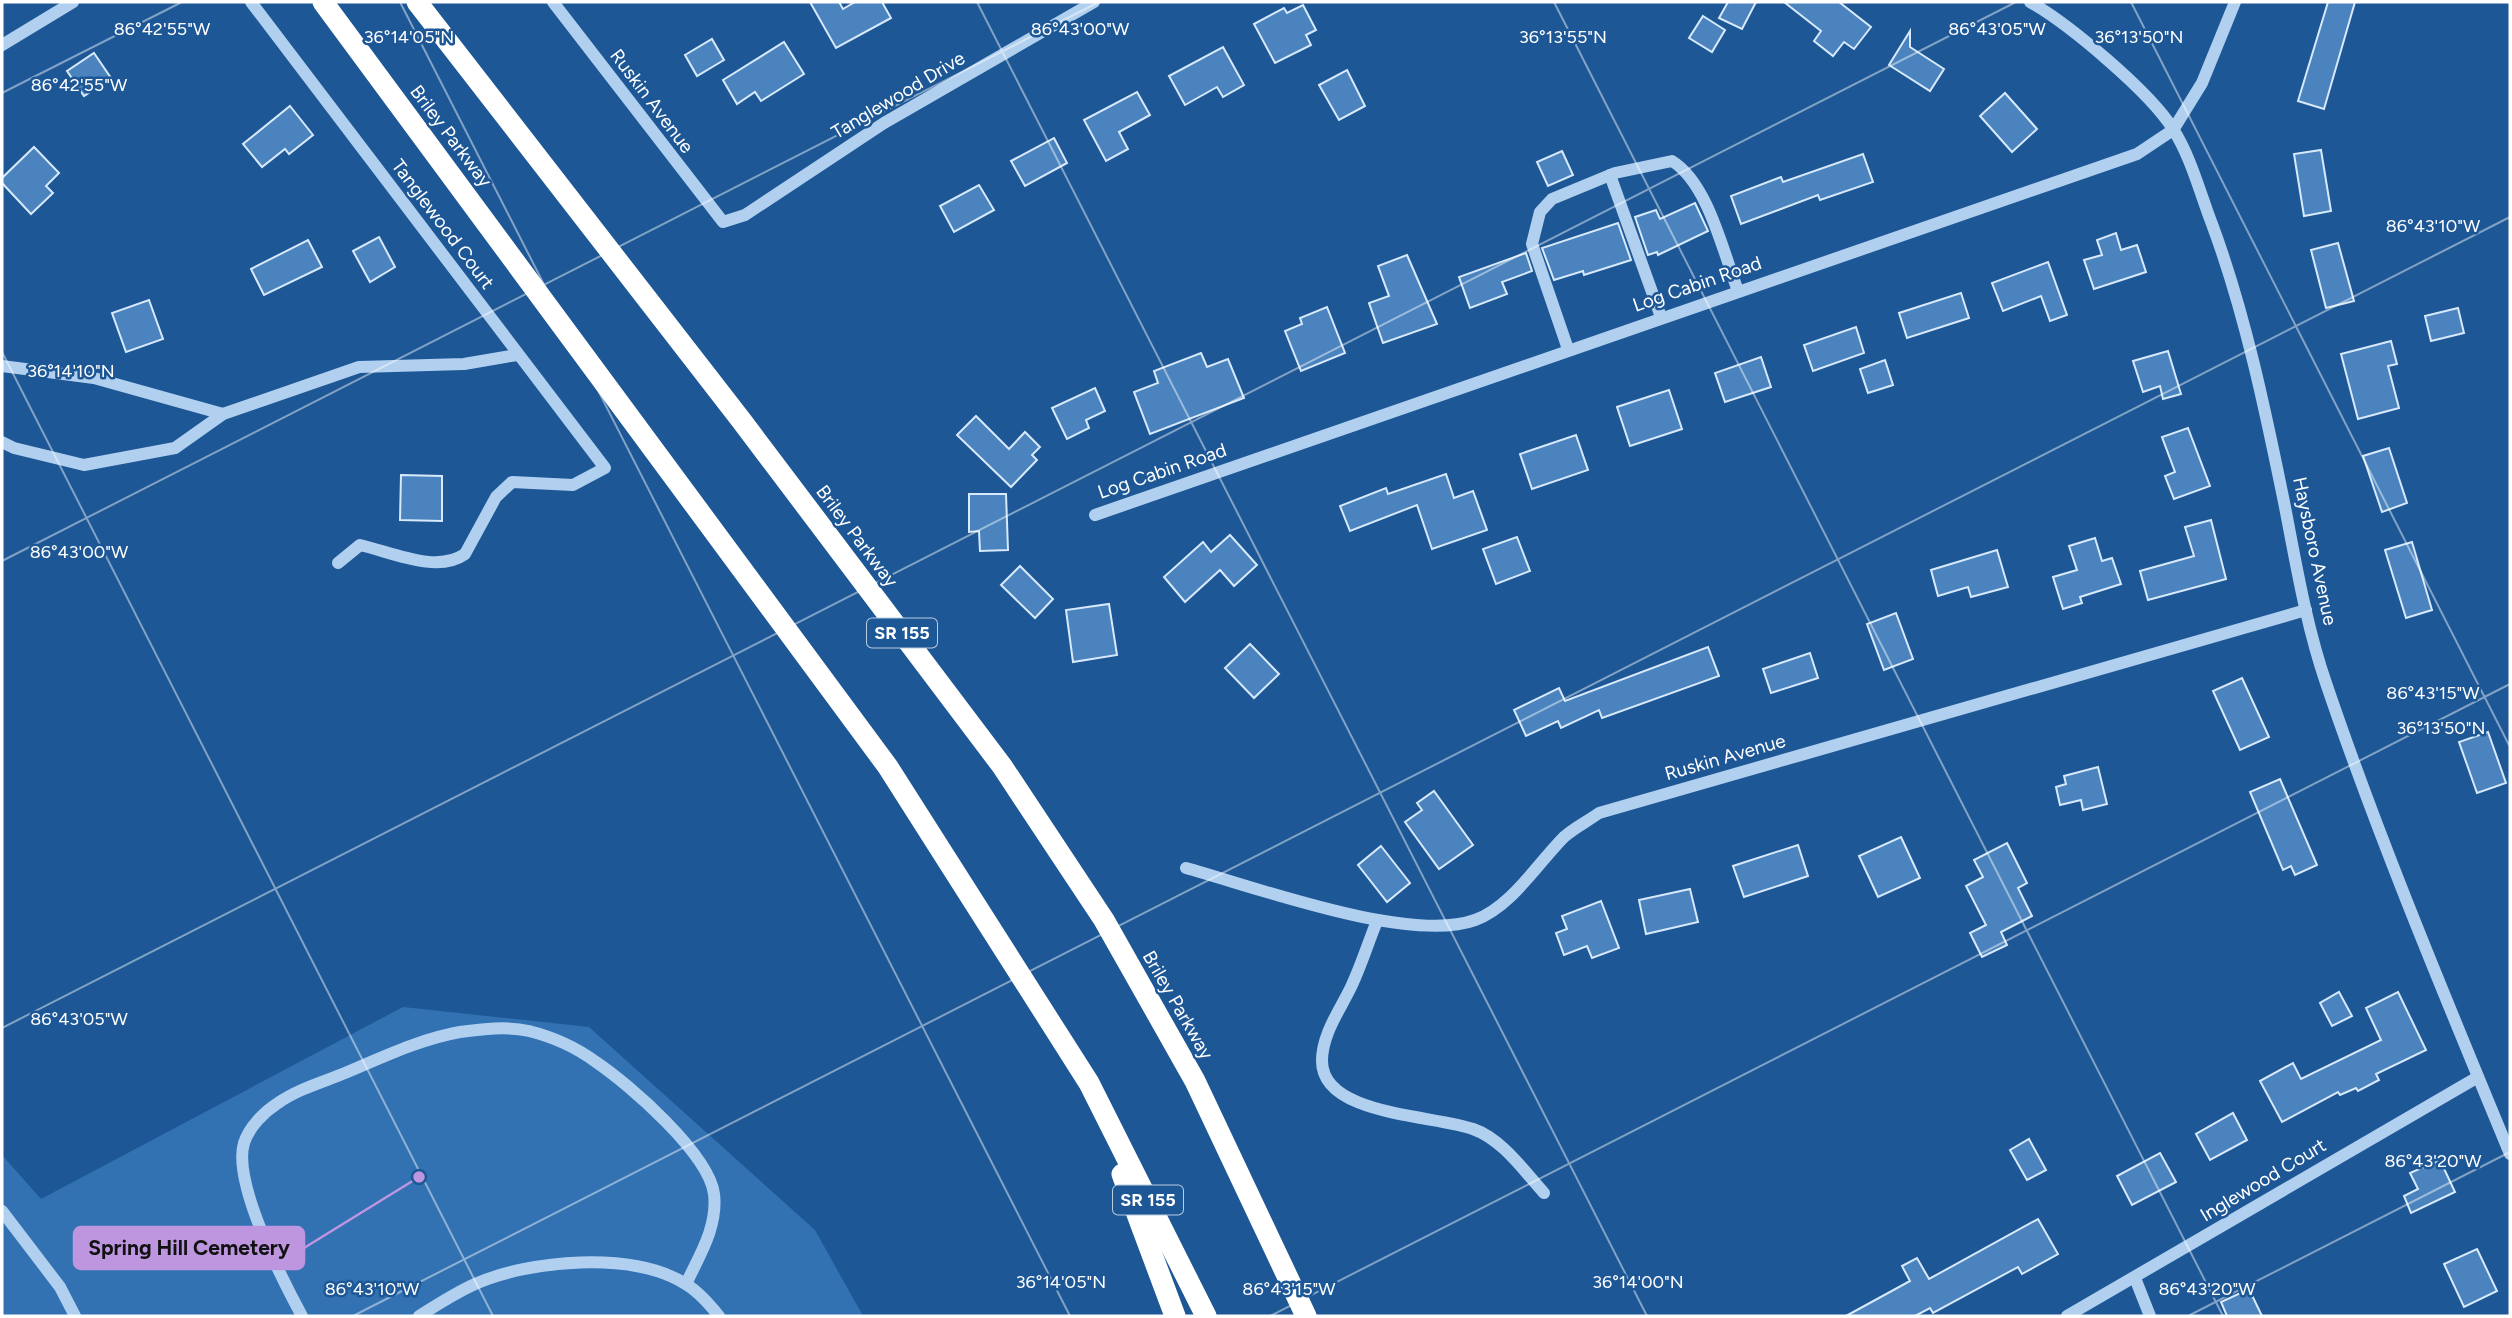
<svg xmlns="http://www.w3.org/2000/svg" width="2512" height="1318" viewBox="0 0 2512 1318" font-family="Figtree,sans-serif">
  <rect width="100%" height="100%" fill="#1d5796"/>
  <path fill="#3272b3" d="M 403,1007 L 589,1027 L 815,1230 L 863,1316 L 2,1316 L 2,1155 L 41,1199 Z"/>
  <g fill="#4a83be" stroke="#d7e9fb" stroke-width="2">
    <path d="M 810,2 L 839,2 L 843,9 L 855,2 L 882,2 L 891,18 L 836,48 Z"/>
    <path d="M 1728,2 L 1756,2 L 1742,29 L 1719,18 Z"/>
    <path d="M 1784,2 L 1839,2 L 1871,27 L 1854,49 L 1844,42 L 1833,56 L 1814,41 L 1821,31 Z"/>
    <path d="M 2328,2 L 2355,2 L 2324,109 L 2298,101 Z"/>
    <path d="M 1303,5 L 1316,30 L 1306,35 L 1311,45 L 1275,63 L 1254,24 L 1284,8 L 1287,13 Z"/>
    <path d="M 1703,16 L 1725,30 L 1712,52 L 1689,38 Z"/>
    <path d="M 1910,31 L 1910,47 L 1944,69 L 1930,91 L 1889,65 Z"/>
    <path d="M 712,39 L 724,60 L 697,76 L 685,55 Z"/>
    <path d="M 784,42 L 804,74 L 761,101 L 755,92 L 737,104 L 723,80 Z"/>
    <path d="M 1223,47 L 1244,85 L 1223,97 L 1217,87 L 1185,105 L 1169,76 Z"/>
    <path d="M 94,53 L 111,78 L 84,96 L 67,71 Z"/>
    <path d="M 1347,70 L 1365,106 L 1339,120 L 1319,85 Z"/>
    <path d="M 1137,92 L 1150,115 L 1119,132 L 1128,149 L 1106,161 L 1084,120 Z"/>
    <path d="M 2005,93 L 2037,129 L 2012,152 L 1980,116 Z"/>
    <path d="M 290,106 L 313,135 L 289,154 L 285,149 L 262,167 L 243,144 Z"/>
    <path d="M 1054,138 L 1067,163 L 1025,186 L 1011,161 Z"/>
    <path d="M 34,147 L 59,173 L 46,186 L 53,193 L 31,214 L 2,183 L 2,178 Z"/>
    <path d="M 2321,150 L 2331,211 L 2304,216 L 2294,154 Z"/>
    <path d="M 1562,151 L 1573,175 L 1548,186 L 1537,162 Z"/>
    <path d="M 1863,154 L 1873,182 L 1820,200 L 1818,195 L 1741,224 L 1731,196 L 1781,177 L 1783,182 Z"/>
    <path d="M 979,185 L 994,210 L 954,232 L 940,206 Z"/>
    <path d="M 1695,203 L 1708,231 L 1658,255 L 1657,252 L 1648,255 L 1635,217 L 1656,210 L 1660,219 Z"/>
    <path d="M 1618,223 L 1631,260 L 1584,275 L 1583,271 L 1554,280 L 1542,248 Z"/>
    <path d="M 2116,233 L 2121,250 L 2137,245 L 2146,272 L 2094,289 L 2084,260 L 2102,255 L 2097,240 Z"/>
    <path d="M 379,237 L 395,267 L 370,282 L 353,251 Z"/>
    <path d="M 308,240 L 322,267 L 264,295 L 251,269 Z"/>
    <path d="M 2338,243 L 2354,301 L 2326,308 L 2311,250 Z"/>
    <path d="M 1526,253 L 1532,271 L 1502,282 L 1507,294 L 1470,308 L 1459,277 Z"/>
    <path d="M 1407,255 L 1437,324 L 1383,343 L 1369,303 L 1389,296 L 1378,266 Z"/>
    <path d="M 2048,262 L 2067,315 L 2050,321 L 2041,296 L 2003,311 L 1992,283 Z"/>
    <path d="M 1961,293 L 1969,318 L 1907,338 L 1899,313 Z"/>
    <path d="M 149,300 L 163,339 L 126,352 L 112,313 Z"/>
    <path d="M 1327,307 L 1345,353 L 1301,371 L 1285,331 L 1302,324 L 1300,318 Z"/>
    <path d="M 2458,308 L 2464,333 L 2431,341 L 2425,316 Z"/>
    <path d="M 1856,327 L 1864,353 L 1813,371 L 1804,345 Z"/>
    <path d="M 2391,341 L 2397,364 L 2388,366 L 2399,408 L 2358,419 L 2341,354 Z"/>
    <path d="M 2168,351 L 2181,394 L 2163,399 L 2160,386 L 2143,392 L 2133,361 Z"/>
    <path d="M 1201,353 L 1207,367 L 1228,359 L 1244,398 L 1150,434 L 1134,392 L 1158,383 L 1154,371 Z"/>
    <path d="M 1761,357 L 1771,387 L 1725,402 L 1715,373 Z"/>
    <path d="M 1885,360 L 1893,385 L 1868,393 L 1860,369 Z"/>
    <path d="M 1095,388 L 1105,411 L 1086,420 L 1089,428 L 1067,439 L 1052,408 Z"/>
    <path d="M 1669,390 L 1682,429 L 1630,446 L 1617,407 Z"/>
    <path d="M 976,416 L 1009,449 L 1025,432 L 1040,447 L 1032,455 L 1037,460 L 1011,487 L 957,435 Z"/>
    <path d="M 2188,428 L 2210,486 L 2174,499 L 2165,476 L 2175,472 L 2162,437 Z"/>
    <path d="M 1576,435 L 1588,470 L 1532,489 L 1520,454 Z"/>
    <path d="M 2389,448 L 2407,503 L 2382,512 L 2363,456 Z"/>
    <path d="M 1446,474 L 1454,498 L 1473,491 L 1487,530 L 1432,549 L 1417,505 L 1350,531 L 1340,506 L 1386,488 L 1388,494 Z"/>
    <path d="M 401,475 L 442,476 L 442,521 L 400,520 Z"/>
    <path d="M 969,494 L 1006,494 L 1008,550 L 980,551 L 979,531 L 969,532 Z"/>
    <path d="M 2211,520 L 2226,579 L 2148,600 L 2140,571 L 2194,556 L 2185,527 Z"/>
    <path d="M 1230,535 L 1257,565 L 1234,586 L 1220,570 L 1185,602 L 1164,577 L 1203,542 L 1211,552 Z"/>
    <path d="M 1517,537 L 1530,571 L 1496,584 L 1483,549 Z"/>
    <path d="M 2095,538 L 2102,561 L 2112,558 L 2121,584 L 2080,597 L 2082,603 L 2063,609 L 2053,577 L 2077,570 L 2069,546 Z"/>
    <path d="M 2412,542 L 2432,610 L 2406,618 L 2385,550 Z"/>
    <path d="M 1997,550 L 2008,587 L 1971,597 L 1968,587 L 1938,596 L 1931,570 Z"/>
    <path d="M 1020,566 L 1053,599 L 1035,618 L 1001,585 Z"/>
    <path d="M 1109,604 L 1117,655 L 1073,662 L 1066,610 Z"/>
    <path d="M 1896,613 L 1913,659 L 1884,670 L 1867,624 Z"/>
    <path d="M 1250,644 L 1279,674 L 1254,698 L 1225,668 Z"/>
    <path d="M 1708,647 L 1719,676 L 1602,718 L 1599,710 L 1561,728 L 1558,721 L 1526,736 L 1514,710 L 1559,688 L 1565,701 Z"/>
    <path d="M 1810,653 L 1818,678 L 1771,693 L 1763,669 Z"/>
    <path d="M 2242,678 L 2269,737 L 2240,750 L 2213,691 Z"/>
    <path d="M 2488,732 L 2506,783 L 2477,793 L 2459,742 Z"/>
    <path d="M 2098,767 L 2107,804 L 2083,810 L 2081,800 L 2060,805 L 2056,787 L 2066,784 L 2064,776 Z"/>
    <path d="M 2280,779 L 2317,865 L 2295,875 L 2291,866 L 2283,870 L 2250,792 Z"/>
    <path d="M 1434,791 L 1473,845 L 1439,869 L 1405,822 L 1422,810 L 1417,803 Z"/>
    <path d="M 1901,837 L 1920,878 L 1878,897 L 1859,856 Z"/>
    <path d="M 2007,843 L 2027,883 L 2018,888 L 2032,916 L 2001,932 L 2007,945 L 1982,957 L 1970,933 L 1986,925 L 1966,886 L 1983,877 L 1974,860 Z"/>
    <path d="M 1798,845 L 1808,876 L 1744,897 L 1733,866 Z"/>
    <path d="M 1381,846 L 1410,883 L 1387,902 L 1358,865 Z"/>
    <path d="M 1690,889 L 1698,922 L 1646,934 L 1639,900 Z"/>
    <path d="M 1601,901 L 1619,948 L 1592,958 L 1587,946 L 1564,955 L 1556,933 L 1567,929 L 1562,916 Z"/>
    <path d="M 2339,992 L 2352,1016 L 2332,1026 L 2320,1003 Z"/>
    <path d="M 2398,992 L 2426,1050 L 2376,1074 L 2379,1080 L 2358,1091 L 2356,1088 L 2340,1095 L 2338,1092 L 2282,1122 L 2260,1081 L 2293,1063 L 2301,1079 L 2381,1040 L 2366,1008 Z"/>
    <path d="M 2233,1113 L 2247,1140 L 2210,1160 L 2196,1134 Z"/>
    <path d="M 2029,1139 L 2046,1170 L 2027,1180 L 2010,1150 Z"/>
    <path d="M 2160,1153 L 2176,1182 L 2132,1205 L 2117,1176 Z"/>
    <path d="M 2440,1160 L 2455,1192 L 2411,1213 L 2404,1196 L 2418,1189 L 2410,1173 Z"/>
    <path d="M 2038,1219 L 2058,1254 L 2022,1274 L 2018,1267 L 1933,1313 L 1930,1308 L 1915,1316 L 1846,1316 L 1910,1281 L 1902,1266 L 1917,1258 L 1929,1279 Z"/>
    <path d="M 2477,1249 L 2497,1291 L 2464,1307 L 2444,1264 Z"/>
    <path d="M 2249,1289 L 2262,1316 L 2227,1316 L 2221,1302 Z"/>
  </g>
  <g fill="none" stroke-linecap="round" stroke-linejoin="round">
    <g stroke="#b1d0ef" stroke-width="12">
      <path d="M 251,2 L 605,468 L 573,485 L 512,482 L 496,497 L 465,554 C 437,574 391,552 360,545 L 338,563"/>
      <path d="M 553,2 L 723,222 L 745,215 L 884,123 L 1094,2"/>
      <path d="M 2030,2 C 2069,24 2150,92 2173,129 C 2191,157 2200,193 2212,224 C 2245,313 2265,409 2284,502 C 2296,563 2306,625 2326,683 C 2380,842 2446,999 2510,1154"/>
      <path d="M 2,45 L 73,2"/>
      <path d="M 1610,175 L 1661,317"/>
      <path d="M 1568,349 L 1532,244 L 1540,212 L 1552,199 L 1615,173 L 1672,161 C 1708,183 1723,252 1738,291"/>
      <path d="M 2,366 L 94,378 L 223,414"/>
      <path d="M 2,442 L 14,448 L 84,465 L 175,448 L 223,414 L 359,367 L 464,364 L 517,355"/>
      <path d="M 1095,515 L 2137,154 L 2173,130 L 2202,83 L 2235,2"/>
      <path d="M 1186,868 C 1255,887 1410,944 1475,920 C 1511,907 1538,863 1564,837 C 1574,828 1588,821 1599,813 L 2306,610"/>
      <path d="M 1377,921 C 1368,943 1361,966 1351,987 C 1340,1010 1322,1034 1322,1061 C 1322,1116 1435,1115 1473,1129 C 1502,1139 1524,1171 1544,1193"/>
      <path d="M 2,1211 L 60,1287 L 75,1316"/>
      <path d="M 2135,1278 L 2150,1316"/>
      <path d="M 302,1316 C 283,1281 232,1182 244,1143 C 249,1127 264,1112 278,1103 C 298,1089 323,1082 345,1073 C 383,1057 420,1039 460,1032 C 482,1029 507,1026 529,1031 C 553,1037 577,1048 596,1062 C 630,1085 709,1154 714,1194 C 718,1227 699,1256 686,1284"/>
      <path d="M 419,1316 C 437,1305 455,1293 475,1284 C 530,1260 631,1251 684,1283 C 698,1291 709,1304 719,1316"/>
      <path d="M 2067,1316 L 2478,1077"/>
    </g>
    <g stroke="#fff" stroke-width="21">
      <path d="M 323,2 L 888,767 L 1089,1083 L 1206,1316"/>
      <path d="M 417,2 L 741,420 L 1002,766 L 1104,920 L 1195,1081 L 1306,1316"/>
      <path d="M 1122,1174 L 1175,1316"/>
    </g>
  </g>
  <path fill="none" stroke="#fff" stroke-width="2" stroke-opacity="0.45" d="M 400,2 L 1070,1316M 977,2 L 1647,1316M 1554,2 L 2223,1316M 2131,2 L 2510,747M 2,93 L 182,2M 2,352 L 493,1316M 2,561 L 1099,2M 2,1028 L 2016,2M 353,1316 L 2510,217M 1270,1316 L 2510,684M 2188,1316 L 2510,1152"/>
  <g text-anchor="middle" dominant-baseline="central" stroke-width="5" stroke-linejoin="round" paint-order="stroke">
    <g fill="#1d5796" stroke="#bbcde0" stroke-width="2">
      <rect x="867" y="618.5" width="70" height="29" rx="5"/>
      <rect x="1113" y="1185.5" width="70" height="29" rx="5"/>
    </g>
    <g font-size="18" font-weight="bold" fill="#fff">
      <text x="902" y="633">SR 155</text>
      <text x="1148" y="1200">SR 155</text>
    </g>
    <g font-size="19" fill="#fff" stroke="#1d5796">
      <text transform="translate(898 95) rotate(-31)">Tanglewood Drive</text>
      <text transform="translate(652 101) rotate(53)">Ruskin Avenue</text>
      <text transform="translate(451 136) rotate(53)">Briley Parkway</text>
      <text transform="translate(443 224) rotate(53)">Tanglewood Court</text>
      <text transform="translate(1697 284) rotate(-19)">Log Cabin Road</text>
      <text transform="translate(1162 471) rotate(-19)">Log Cabin Road</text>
      <text transform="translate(857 536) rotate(53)">Briley Parkway</text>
      <text transform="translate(2315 551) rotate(78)">Haysboro Avenue</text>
      <text transform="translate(1725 757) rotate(-16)">Ruskin Avenue</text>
      <text transform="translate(1178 1005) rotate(60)">Briley Parkway</text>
      <text transform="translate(2263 1180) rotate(-31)">Inglewood Court</text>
    </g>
  </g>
  <g font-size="18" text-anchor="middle" fill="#fff" stroke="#1d5796" stroke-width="5" stroke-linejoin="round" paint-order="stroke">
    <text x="162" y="35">86°42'55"W</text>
    <text x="1080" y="35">86°43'00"W</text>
    <text x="1997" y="35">86°43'05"W</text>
    <text x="409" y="43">36°14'05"N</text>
    <text x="1563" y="43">36°13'55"N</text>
    <text x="2139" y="43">36°13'50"N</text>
    <text x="79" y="91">86°42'55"W</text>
    <text x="2433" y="232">86°43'10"W</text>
    <text x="71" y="377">36°14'10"N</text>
    <text x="79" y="558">86°43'00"W</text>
    <text x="2433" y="699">86°43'15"W</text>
    <text x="2441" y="734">36°13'50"N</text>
    <text x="79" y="1025">86°43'05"W</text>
    <text x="2433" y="1167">86°43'20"W</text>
    <text x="1061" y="1288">36°14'05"N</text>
    <text x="1638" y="1288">36°14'00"N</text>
    <text x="372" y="1295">86°43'10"W</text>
    <text x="1289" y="1295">86°43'15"W</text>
    <text x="2207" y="1295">86°43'20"W</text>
  </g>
  <path fill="none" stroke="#bd96df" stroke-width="2.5" d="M419 1177L304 1248"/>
  <circle fill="#bd96df" stroke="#1d5796" stroke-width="2.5" cx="419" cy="1177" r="7"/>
  <rect fill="#bd96df" stroke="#bd96df" stroke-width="2.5" x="74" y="1227" width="230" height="42" rx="7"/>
  <g font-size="21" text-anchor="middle" font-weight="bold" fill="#111">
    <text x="189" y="1255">Spring Hill Cemetery</text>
  </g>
  <rect width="2512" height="1318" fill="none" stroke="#ffffff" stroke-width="7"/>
</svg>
